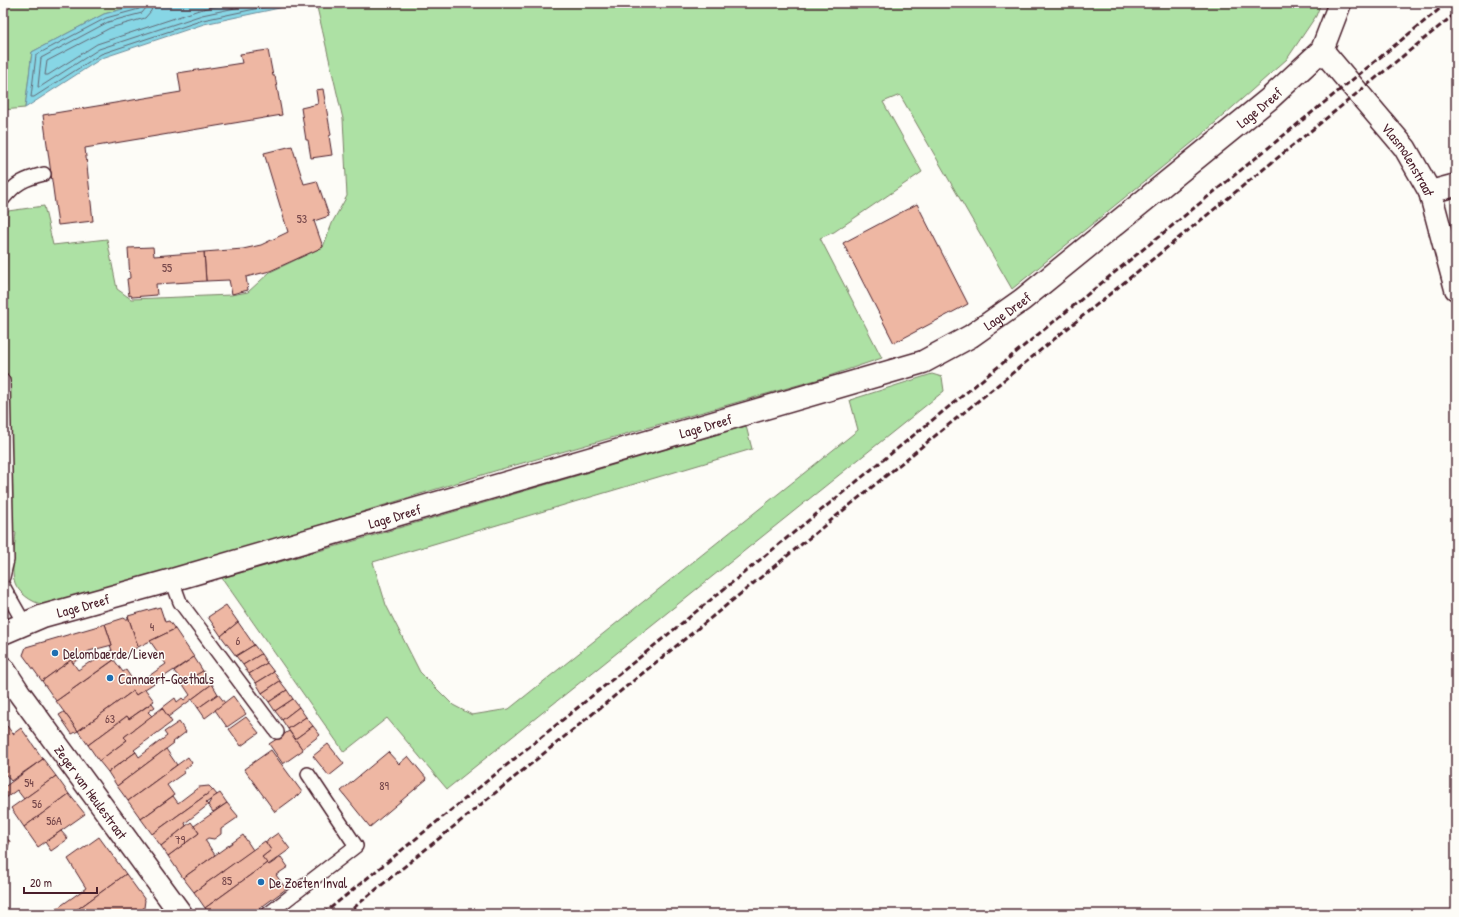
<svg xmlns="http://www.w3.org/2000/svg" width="1459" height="917" viewBox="0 0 1459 917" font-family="'Patrick Hand',sans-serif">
  <rect width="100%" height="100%" fill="#fdfcf7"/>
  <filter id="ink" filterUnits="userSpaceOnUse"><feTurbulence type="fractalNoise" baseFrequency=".025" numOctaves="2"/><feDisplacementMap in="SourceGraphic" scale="8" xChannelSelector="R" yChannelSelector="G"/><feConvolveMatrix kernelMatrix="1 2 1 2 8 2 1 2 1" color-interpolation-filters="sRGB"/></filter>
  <g filter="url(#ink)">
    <g fill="#ade1a4" stroke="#7c8068">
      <path d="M 3,3 L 145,3 L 104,14 L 32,52 L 25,108 L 3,110 Z"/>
      <path d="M 316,3 L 1321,3 L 1316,16 L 1287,59 L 1198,138 L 1012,289 L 900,95 L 883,102 L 922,172 L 834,232 L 820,238 L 882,358 L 823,378 L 498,470 L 307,529 L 54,604 C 50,604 46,605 42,604 C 32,603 18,592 15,583 C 10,571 15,546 16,532 L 11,533 L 3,553 L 3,287 L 6,287 L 8,211 L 44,206 L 53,245 L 107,239 L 117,289 L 131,299 L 231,295 L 248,292 L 270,272 L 323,247 L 333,221 L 347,196 L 343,119 Z"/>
      <path d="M 932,374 L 942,377 L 944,391 L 447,789 L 387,718 L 344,752 L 222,578 L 344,544 L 746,426 L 752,449 L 373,562 L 386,605 L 420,672 L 453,705 L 472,715 L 509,709 L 858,430 L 850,400 Z"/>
    </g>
    <path fill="#87d6e5" stroke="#6f8d9b" d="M 145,3 L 303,3 L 204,24 L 102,58 L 25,108 L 32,52 L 104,14 Z"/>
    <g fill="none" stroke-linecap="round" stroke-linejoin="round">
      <g stroke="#626875" stroke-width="1">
        <path d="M 142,3 L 142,6 L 139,9 L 106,18 L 36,55 L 31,97 L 34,97 L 101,54 L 203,20 L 283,3"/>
        <path d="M 147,3 L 146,8 L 142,13 L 108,22 L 41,58 L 38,87 L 40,87 L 99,49 L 202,15 L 259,3"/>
        <path d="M 153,3 L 151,11 L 145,18 L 110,28 L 47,61 L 45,75 L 48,75 L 97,44 L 199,10 L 230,3"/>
      </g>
    </g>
    <g fill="#eeb7a3" stroke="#4a1f2b">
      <path d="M 268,50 L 273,76 L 275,76 L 282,115 L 85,148 L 93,221 L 58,225 L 43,115 L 181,92 L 178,73 L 242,63 L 240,54 Z"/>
      <path d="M 323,89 L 331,135 L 329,136 L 332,155 L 311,158 L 308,140 L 306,140 L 301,108 L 318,104 L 316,90 Z"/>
      <path d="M 292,146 L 304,184 L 317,181 L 329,216 L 314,221 L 323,247 L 270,271 L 246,277 L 248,290 L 232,294 L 229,280 L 206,281 L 204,252 L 243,249 L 261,245 L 288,232 L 264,153 Z"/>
      <path d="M 917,204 L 968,304 L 894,343 L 843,243 Z"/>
      <path d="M 153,247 L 154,256 L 204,252 L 206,281 L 156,284 L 157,295 L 132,297 L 131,295 L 129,296 L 127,279 L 130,278 L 128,248 Z"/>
      <path d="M 226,605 L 238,622 L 221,636 L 208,617 Z"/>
      <path d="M 160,607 L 165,622 L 169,621 L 175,629 L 138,647 L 128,616 Z"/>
      <path d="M 128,616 L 138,647 L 115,659 L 110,645 L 112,645 L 105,624 L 124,618 L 125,619 L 128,619 Z"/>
      <path d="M 238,622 L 254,645 L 236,656 L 221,636 Z"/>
      <path d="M 105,624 L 112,645 L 89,651 L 73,663 L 71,660 L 42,681 L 23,655 L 26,647 Z"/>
      <path d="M 175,629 L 194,657 L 136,695 L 133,691 L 78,731 L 56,701 L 114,660 L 123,672 L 126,670 L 136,685 L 166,664 L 150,641 Z"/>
      <path d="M 254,645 L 261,654 L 243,665 L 236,656 Z"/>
      <path d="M 112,650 L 115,659 L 56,701 L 42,681 L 71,660 L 78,670 L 90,662 L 91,663 Z"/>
      <path d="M 261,654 L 267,663 L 249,674 L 243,665 Z"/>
      <path d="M 194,657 L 203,671 L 183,683 L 174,671 Z"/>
      <path d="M 267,663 L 274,672 L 256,683 L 249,674 Z"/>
      <path d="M 203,671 L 212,684 L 168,717 L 162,708 L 175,698 L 177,702 L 182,698 L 184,700 L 190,695 L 182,683 Z"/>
      <path d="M 274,672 L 280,681 L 262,693 L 256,683 Z"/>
      <path d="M 280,681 L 287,690 L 269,702 L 262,693 Z"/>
      <path d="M 212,684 L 218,694 L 198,708 L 192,699 Z"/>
      <path d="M 145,689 L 154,701 L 129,719 L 127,716 L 88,745 L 78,731 L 133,691 L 136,695 Z"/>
      <path d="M 287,690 L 293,699 L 275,711 L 269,702 Z"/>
      <path d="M 218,694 L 225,703 L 205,718 L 198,708 Z"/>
      <path d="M 233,696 L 246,714 L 227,727 L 215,710 Z"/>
      <path d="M 293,699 L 299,707 L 282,720 L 275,711 Z"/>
      <path d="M 152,703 L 155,707 L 148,712 L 152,716 L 124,737 L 127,740 L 99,761 L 88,745 L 127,716 L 129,719 Z"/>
      <path d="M 299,707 L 306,717 L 288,729 L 282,720 Z"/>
      <path d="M 162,708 L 172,722 L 134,750 L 136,752 L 108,772 L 99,761 L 127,740 L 124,737 Z"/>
      <path d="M 64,712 L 78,731 L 72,734 L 59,715 Z"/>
      <path d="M 246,717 L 259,733 L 241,746 L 229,729 Z"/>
      <path d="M 306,717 L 313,726 L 295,739 L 288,729 Z"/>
      <path d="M 179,722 L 186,732 L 173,742 L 174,743 L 117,786 L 108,772 L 136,752 L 139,757 L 167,736 L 164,732 Z"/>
      <path d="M 7,726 L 13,734 L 21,728 L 43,759 L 11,781 L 3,771 L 3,729 Z"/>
      <path d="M 313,726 L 320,735 L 302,749 L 295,739 Z"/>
      <path d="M 289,731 L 303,750 L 283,764 L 269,744 Z"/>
      <path d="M 328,744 L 344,764 L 329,776 L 313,756 Z"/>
      <path d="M 166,749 L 177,765 L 128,801 L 117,786 Z"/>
      <path d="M 271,750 L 302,792 L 275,812 L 244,769 Z"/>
      <path d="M 388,752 L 399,764 L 408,756 L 427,779 L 370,827 L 341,791 Z"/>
      <path d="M 188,757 L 192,763 L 183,771 L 184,773 L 167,785 L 174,795 L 141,819 L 128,801 Z"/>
      <path d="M 43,759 L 56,776 L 24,799 L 17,790 L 3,800 L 3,788 Z"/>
      <path d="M 56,776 L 69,794 L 24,827 L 11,808 Z"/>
      <path d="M 209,786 L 213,790 L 152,834 L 141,819 L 173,796 L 178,803 L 199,787 Z"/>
      <path d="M 213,790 L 217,795 L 206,803 L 208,805 L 185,823 L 186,826 L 161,846 L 152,834 Z"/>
      <path d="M 220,793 L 227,803 L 213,812 L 208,805 L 212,798 Z"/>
      <path d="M 69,794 L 85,814 L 38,847 L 24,827 Z"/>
      <path d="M 227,803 L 238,816 L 237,818 L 221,829 L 221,834 L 214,839 L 208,838 L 205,840 L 215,855 L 183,878 L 168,856 L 199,833 L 194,826 Z"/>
      <path d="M 191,822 L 199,833 L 168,856 L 161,846 Z"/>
      <path d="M 61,831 L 68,839 L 51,851 L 45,842 Z"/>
      <path d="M 278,833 L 290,849 L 268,865 L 262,857 L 271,850 L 265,842 Z"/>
      <path d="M 243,835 L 253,850 L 194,892 L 183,878 Z"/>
      <path d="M 3,837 L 10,841 L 3,862 Z"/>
      <path d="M 99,837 L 126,874 L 71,914 L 49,914 L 86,888 L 68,859 Z"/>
      <path d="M 265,841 L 271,850 L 262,857 L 267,863 L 205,908 L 194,892 Z"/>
      <path d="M 281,857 L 288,867 L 276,875 L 286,889 L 252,914 L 210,914 L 205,908 L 267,863 L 269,865 Z"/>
      <path d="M 126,874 L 145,900 L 144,908 L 136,914 L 71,914 Z"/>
    </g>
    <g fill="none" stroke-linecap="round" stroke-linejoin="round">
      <g stroke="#4a1f2b" stroke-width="16">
        <g id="lane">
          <path d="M 3,199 C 16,183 24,179 44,174"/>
          <path d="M 3,381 L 7,560 L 3,577"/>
          <path d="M 172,580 L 180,602 L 277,732"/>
          <path d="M 3,586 L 24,623"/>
          <path d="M 268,914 L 356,846 L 308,774"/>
        </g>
      </g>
      <g stroke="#4a1f2b" stroke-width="25">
        <g id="street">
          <path id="s1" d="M 1322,50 L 1405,148 L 1430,192 L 1456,289"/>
          <path d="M 1430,192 L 1456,185"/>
          <path id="s2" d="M 3,633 L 43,616 L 172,580 L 923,362 L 971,336 L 1022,300 L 1269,99 L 1322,50 L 1340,3"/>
          <path id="s3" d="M 3,668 L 20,694 L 181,914"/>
        </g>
      </g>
      <use href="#lane" stroke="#fdfcf7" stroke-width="13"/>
      <use href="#street" stroke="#fdfcf7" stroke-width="22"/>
      <g stroke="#4a1f2b" stroke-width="3" stroke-dasharray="6 3" stroke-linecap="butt">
        <path d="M 323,914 L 1447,3"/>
        <path d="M 346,914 L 1456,13"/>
      </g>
    </g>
  </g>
  <g fill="#1f6fb2" stroke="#fdfcf7" stroke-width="1.5">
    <circle cx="55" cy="653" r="4"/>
    <circle cx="110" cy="678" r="4"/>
    <circle cx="261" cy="882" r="4"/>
  </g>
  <g text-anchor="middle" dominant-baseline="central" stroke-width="3" stroke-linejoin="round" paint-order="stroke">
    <g font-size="12" fill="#734549">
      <text x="302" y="218">53</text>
      <text x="167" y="267">55</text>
      <text x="152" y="626">4</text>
      <text x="238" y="640">6</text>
      <text x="110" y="718">63</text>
      <text x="29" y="782">54</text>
      <text x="384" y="785">89</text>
      <text x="37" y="803">56</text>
      <text x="54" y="820">56A</text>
      <text x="180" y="839">79</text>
      <text x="227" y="880">85</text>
    </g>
    <g font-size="14" fill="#4a1f2b" stroke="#fdfcf7">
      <text stroke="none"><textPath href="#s2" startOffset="1382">Lage Dreef</textPath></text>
      <text stroke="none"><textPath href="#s1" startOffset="140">Vlasmolenstraat</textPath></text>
      <text stroke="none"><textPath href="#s2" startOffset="1058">Lage Dreef</textPath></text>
      <text stroke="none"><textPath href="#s2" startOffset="733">Lage Dreef</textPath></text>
      <text stroke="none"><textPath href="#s2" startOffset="409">Lage Dreef</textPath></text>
      <text stroke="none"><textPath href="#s2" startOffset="85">Lage Dreef</textPath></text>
      <text stroke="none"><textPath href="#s3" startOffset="152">Zeger van Heulestraat</textPath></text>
    </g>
    <g font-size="14" fill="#4a1f2b" stroke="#fdfcf7" text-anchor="start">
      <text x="63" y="653">Delombaerde/Lieven</text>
      <text x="118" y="678">Cannaert-Goethals</text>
      <text x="269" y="882">De Zoeten Inval</text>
    </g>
  </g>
  <rect width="1459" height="917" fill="none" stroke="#fdfcf7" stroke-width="16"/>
  <rect x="8" y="8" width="1443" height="901" fill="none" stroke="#4a1f2b" stroke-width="1.5" filter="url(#ink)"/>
  <path d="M24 887v6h73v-6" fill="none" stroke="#4a1f2b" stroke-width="2"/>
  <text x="30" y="887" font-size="12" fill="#4a1f2b" stroke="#fdfcf7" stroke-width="3" paint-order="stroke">20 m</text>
</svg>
